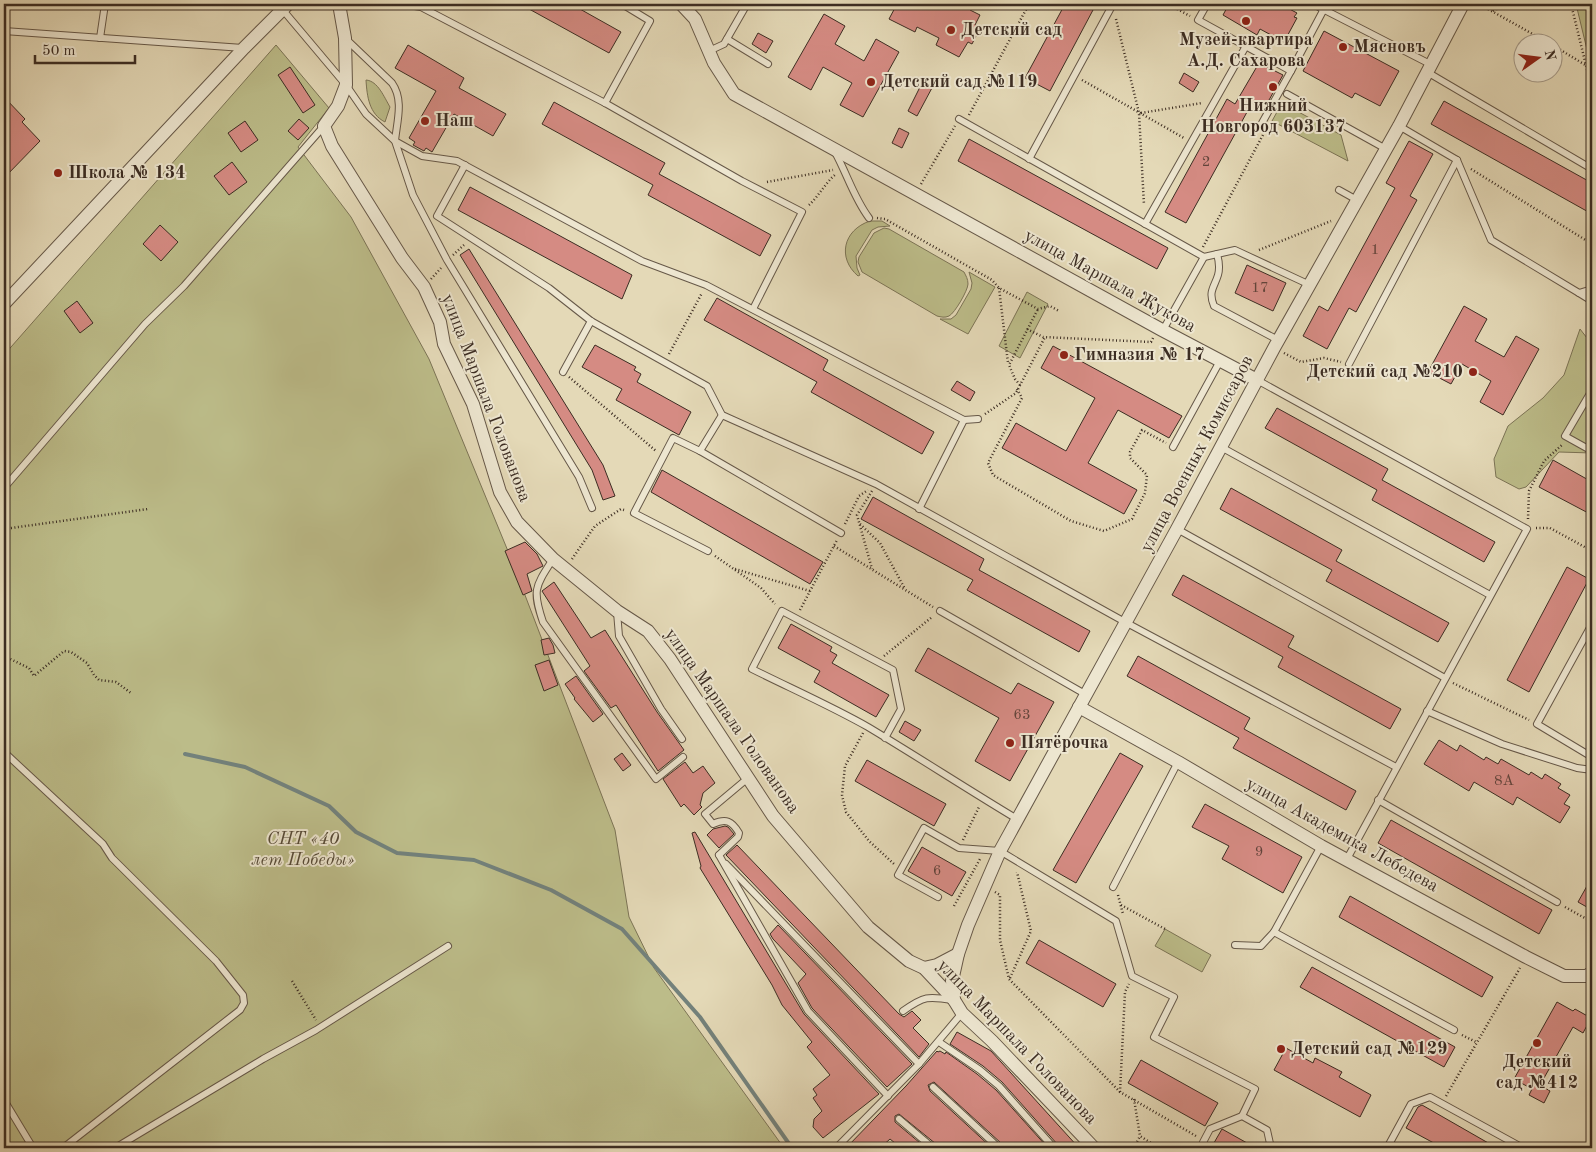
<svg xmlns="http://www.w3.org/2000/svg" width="1596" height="1152" viewBox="0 0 1596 1152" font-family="'Old Standard TT',serif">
  <rect width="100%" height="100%" fill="#e4d9b7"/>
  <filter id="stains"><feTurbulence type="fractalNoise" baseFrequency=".004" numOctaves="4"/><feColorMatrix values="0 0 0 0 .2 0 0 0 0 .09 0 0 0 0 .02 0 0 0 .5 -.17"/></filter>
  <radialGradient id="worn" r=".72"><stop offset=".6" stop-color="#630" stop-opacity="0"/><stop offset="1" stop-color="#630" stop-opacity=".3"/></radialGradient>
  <g fill="#bcbc89" stroke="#7c7456">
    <path d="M 1576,4 L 1592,10 L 1592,60 L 1589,58 Z"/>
    <path d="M 276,45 L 329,108 L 298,147 L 351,217 L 429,359 L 510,556 L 615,830 L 629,917 L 654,968 L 784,1148 L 4,1148 L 4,355 Z"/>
    <path d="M 366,80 C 378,81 384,97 390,107 L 385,122 C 369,114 367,96 366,80 Z"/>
    <path d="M 1282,103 L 1341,135 L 1348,161 L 1272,121 Z"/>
    <path d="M 870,221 L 882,221 L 890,226 L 878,227 L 872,230 L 856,256 L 857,268 L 860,275 L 858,276 C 837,258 843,230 870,221 Z"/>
    <path d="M 884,228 L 889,229 L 964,272 C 966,276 968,279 968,284 C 968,290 955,313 949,316 C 945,318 941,317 937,316 L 862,272 L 858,262 L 859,257 L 874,233 Z"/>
    <path d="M 969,272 L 995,287 L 968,334 L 940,319 L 951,319 L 956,315 L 971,289 L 972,283 Z"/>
    <path d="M 1027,292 L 1048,304 L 1020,358 L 999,346 Z"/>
    <path d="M 1580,329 L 1587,338 L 1591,347 L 1589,383 L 1592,417 L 1592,453 L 1559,452 L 1526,487 L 1519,489 L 1496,477 L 1494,459 L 1508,426 L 1543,398 L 1564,375 Z"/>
    <path d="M 1165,929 L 1211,955 L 1202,972 L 1155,946 Z"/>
  </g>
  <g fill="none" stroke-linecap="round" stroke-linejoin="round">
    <path stroke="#73817b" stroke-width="4" d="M 185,754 L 245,767 L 329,806 L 356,832 L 397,853 L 474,860 L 551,890 L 622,929 L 700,1017 L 792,1148"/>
  </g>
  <g fill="#d58b83" stroke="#3c2d23">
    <path d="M 520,4 L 571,4 L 621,32 L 609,53 Z"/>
    <path d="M 897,4 L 974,4 L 970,10 L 980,15 L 975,25 L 980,28 L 972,44 L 968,42 L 959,57 L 936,45 L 939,38 L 917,27 L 915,32 L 889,19 Z"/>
    <path d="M 1065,4 L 1082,4 L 1093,10 L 1050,91 L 1025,78 Z"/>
    <path d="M 1229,4 L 1280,4 L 1297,13 L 1294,17 L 1297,18 L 1284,42 L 1260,29 L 1257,35 L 1223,15 Z"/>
    <path d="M 824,14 L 845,26 L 835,44 L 864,61 L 876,39 L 899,52 L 863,117 L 840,105 L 852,83 L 823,67 L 811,90 L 788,77 Z"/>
    <path d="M 1324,31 L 1399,71 L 1380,106 L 1355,93 L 1352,98 L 1303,71 Z"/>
    <path d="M 758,33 L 773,41 L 766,53 L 752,44 Z"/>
    <path d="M 408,45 L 464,78 L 459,88 L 506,114 L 493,136 L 454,114 L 432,152 L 426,148 L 424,151 L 413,145 L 415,142 L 409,138 L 436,91 L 395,68 Z"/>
    <path d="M 1259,63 L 1283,75 L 1264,109 L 1252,103 L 1186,223 L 1165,212 L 1227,99 L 1235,104 Z"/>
    <path d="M 290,67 L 315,105 L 303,113 L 278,75 Z"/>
    <path d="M 1184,73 L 1199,82 L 1193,92 L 1179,83 Z"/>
    <path d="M 923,81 L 933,86 L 917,116 L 908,111 Z"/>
    <path d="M 4,97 L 25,119 L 22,122 L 40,141 L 4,178 Z"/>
    <path d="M 1444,101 L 1592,183 L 1592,214 L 1431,124 Z"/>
    <path d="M 554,102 L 665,163 L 659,174 L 771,235 L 760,256 L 648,195 L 653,185 L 542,124 Z"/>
    <path d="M 299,119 L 309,128 L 298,140 L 288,131 Z"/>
    <path d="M 245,121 L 258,140 L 241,152 L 228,133 Z"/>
    <path d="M 899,128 L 909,133 L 902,148 L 892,143 Z"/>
    <path d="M 969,139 L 1168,248 L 1157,269 L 958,161 Z"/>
    <path d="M 1409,141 L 1433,154 L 1410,196 L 1417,200 L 1356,312 L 1349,308 L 1327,349 L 1303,336 L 1319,306 L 1328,311 L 1395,188 L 1386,183 Z"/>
    <path d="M 232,162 L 247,182 L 229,195 L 214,176 Z"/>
    <path d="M 470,187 L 632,275 L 622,299 L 458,210 Z"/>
    <path d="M 160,225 L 178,242 L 161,261 L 143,244 Z"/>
    <path d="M 469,249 L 603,465 L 615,496 L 603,500 L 592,470 L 460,255 Z"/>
    <path d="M 1247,265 L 1286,283 L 1273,311 L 1235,293 Z"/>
    <path d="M 717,298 L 828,360 L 823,370 L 934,432 L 922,454 L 811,392 L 817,382 L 704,320 Z"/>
    <path d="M 77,301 L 93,323 L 80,333 L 64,311 Z"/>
    <path d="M 1464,306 L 1487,319 L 1475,341 L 1504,357 L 1516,336 L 1539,349 L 1503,415 L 1480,402 L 1491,381 L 1462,364 L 1451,384 L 1428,372 Z"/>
    <path d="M 595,345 L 636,367 L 634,370 L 641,374 L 637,382 L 691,412 L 679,435 L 616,400 L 622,389 L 582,367 Z"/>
    <path d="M 1053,346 L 1182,416 L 1169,438 L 1118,410 L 1088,463 L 1137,490 L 1124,514 L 1002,448 L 1016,423 L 1066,451 L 1095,398 L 1041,368 Z"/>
    <path d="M 957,381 L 975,392 L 970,401 L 951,390 Z"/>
    <path d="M 1277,408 L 1388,469 L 1382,480 L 1495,542 L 1484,562 L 1372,500 L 1377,490 L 1265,428 Z"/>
    <path d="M 1553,460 L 1592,482 L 1592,515 L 1539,487 Z"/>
    <path d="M 662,470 L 823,562 L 810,584 L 651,492 Z"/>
    <path d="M 1231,488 L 1342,550 L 1336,561 L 1449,623 L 1438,642 L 1326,581 L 1332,570 L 1220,509 Z"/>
    <path d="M 873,497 L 984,559 L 979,570 L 1090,631 L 1079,652 L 967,590 L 973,580 L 861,519 Z"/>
    <path d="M 525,542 L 537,554 L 543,566 L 527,574 L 532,591 L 523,595 L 505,551 Z"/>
    <path d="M 1567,567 L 1589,579 L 1529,692 L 1507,680 Z"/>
    <path d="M 1183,575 L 1294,636 L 1288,647 L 1401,709 L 1390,729 L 1278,667 L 1283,657 L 1172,595 Z"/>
    <path d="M 554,582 L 591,638 L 605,630 L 657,712 L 684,750 L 658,771 L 616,705 L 611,708 L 584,671 L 590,666 L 542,591 Z"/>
    <path d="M 791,624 L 832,647 L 830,651 L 837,655 L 832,663 L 889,695 L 876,717 L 814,682 L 820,671 L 778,648 Z"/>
    <path d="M 549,638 L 553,645 L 555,653 L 544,655 L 541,640 Z"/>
    <path d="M 928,648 L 1011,694 L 1018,683 L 1054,702 L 1010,781 L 975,761 L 999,718 L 915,671 Z"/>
    <path d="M 1138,656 L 1250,718 L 1244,729 L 1356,791 L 1346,810 L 1233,748 L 1239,738 L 1127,676 Z"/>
    <path d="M 549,660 L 558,685 L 544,691 L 535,665 Z"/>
    <path d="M 576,676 L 603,714 L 593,722 L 574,699 L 575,698 L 565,684 Z"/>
    <path d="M 905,721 L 921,730 L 914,741 L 899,732 Z"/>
    <path d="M 1439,740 L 1457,751 L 1460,745 L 1484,760 L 1486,757 L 1498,764 L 1501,759 L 1529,775 L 1531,772 L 1542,779 L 1545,774 L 1561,784 L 1558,788 L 1570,795 L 1564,804 L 1570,807 L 1560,823 L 1517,797 L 1513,805 L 1474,782 L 1469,791 L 1424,764 Z"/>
    <path d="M 622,753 L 631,765 L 623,771 L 614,759 Z"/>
    <path d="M 1120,753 L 1143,766 L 1076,883 L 1053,870 Z"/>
    <path d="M 867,760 L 946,804 L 934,826 L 855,781 Z"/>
    <path d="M 685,762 L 693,773 L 703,766 L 715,783 L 703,793 L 700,805 L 702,807 L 694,815 L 684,804 L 681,807 L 663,779 Z"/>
    <path d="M 1205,804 L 1302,857 L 1283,893 L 1222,859 L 1229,846 L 1192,827 Z"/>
    <path d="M 1391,820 L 1552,910 L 1539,934 L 1378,843 Z"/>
    <path d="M 725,826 L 728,827 L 734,834 L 719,848 L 707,835 L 713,829 Z"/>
    <path d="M 695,832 L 804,1014 L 879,1094 L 823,1138 L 813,1127 L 814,1119 L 822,1111 L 813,1098 L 817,1095 L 813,1089 L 830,1075 L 807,1047 L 812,1042 L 782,1005 L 772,985 L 700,868 L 701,866 L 692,833 Z"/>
    <path d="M 737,845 L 899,1014 L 904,1017 L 912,1011 L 921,1020 L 913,1028 L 929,1044 L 919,1057 L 726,855 Z"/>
    <path d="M 922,847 L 966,872 L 952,896 L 908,871 Z"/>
    <path d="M 1592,877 L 1592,910 L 1578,902 Z"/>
    <path d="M 1350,896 L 1493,977 L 1482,997 L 1339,917 Z"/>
    <path d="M 778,925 L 912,1064 L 887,1087 L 812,1008 L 798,983 L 806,974 L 773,939 L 770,934 Z"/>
    <path d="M 1039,940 L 1116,984 L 1103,1007 L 1026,963 Z"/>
    <path d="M 1312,967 L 1455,1047 L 1444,1067 L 1300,987 Z"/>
    <path d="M 1557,1002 L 1573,1011 L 1575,1009 L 1591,1018 L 1583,1033 L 1573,1027 L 1540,1085 L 1550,1091 L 1544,1103 L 1529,1095 L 1532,1089 L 1514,1079 Z"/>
    <path d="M 957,1032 L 991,1051 L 1079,1148 L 1059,1148 L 1058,1145 L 1002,1082 L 983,1066 L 950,1044 Z"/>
    <path d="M 1286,1048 L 1313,1063 L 1315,1058 L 1342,1072 L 1339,1077 L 1371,1095 L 1360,1117 L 1274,1070 Z"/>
    <path d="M 937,1051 L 938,1052 L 940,1051 L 945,1054 L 946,1052 L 977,1074 L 996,1090 L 1048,1148 L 1004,1148 L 1002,1144 L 934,1082 L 928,1085 L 930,1091 L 992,1148 L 938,1148 L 936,1144 L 899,1114 L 895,1116 L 895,1122 L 926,1148 L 901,1148 L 890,1139 L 880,1148 L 846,1148 L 906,1086 Z"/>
    <path d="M 1141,1060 L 1218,1103 L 1205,1126 L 1128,1083 Z"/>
    <path d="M 1422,1105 L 1497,1148 L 1443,1148 L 1406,1128 L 1418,1107 Z"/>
    <path d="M 1222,1129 L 1256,1148 L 1211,1148 Z"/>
  </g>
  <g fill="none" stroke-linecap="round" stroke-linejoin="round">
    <g stroke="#665848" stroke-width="8">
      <g id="lane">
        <path d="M 402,4 L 421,7 L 605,103 L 742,181 L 802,212 L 753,309"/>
        <path d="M 1207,4 L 1198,20 L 1291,71 L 1324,9"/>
        <path d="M 1313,4 L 1430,64"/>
        <path d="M 282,9 L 346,85 L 366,114 L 395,141 L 413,195 L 447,260 L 579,477 L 592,508"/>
        <path d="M 4,31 L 243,48"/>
        <path d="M 100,38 L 105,4"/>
        <path d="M 727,39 L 768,64"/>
        <path d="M 347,40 L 392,83 C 404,100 397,121 395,141 L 422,156 L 457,161 L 642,261 L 706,285 L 964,420 L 919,509"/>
        <path d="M 709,51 L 724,44 L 747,4"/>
        <path d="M 1427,72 L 1592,169"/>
        <path d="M 1287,94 L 1386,149"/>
        <path d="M 605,103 L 650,21 L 622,4"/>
        <path d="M 959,119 L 1204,257 L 1235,250 L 1310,285"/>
        <path d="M 1262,123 L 1291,71"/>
        <path d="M 1399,126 L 1457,160 L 1491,240 L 1579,293 L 1592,289"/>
        <path d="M 835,152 C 847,174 854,198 869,218"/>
        <path d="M 1029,159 L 1113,4"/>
        <path d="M 465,165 L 437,216 L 549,288 L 591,321 L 707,386 L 722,415 L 876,484 L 1125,622 L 1396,767"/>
        <path d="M 1339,190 L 1357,200"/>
        <path d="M 1145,224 L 1246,46"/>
        <path d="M 1217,254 C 1219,261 1220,268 1218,275 C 1214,288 1208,291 1214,306 L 1278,340"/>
        <path d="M 1579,293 L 1592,301"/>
        <path d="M 1163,330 L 1204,257"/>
        <path d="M 1349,364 L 1457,160"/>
        <path d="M 563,372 L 591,321"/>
        <path d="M 1257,380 L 1527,529 L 1347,859"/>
        <path d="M 1592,390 L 1565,436 L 1592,451"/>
        <path d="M 964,420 L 978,419"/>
        <path d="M 1173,447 L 1220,361"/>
        <path d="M 1221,447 L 1490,595"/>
        <path d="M 700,451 L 722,415"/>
        <path d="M 4,488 L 145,324 L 184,286 L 324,126"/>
        <path d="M 1177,529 L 1445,678"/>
        <path d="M 708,551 L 634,513 L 673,438 L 700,451 L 841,533"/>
        <path d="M 553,559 C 535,587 532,590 543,622 L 656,779 L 683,757"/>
        <path d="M 940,611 L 1085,694"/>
        <path d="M 617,612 L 619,636 L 661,709 L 682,739"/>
        <path d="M 1592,624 L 1537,724 L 1592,757"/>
        <path d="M 1427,711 L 1502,744 L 1577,768 L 1592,770"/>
        <path d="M 885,738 L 901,709 L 893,670 L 782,611 L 752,669 C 790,688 831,706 868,727 C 918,757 967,789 1017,819"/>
        <path d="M 4,752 L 103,844 L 112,858 L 216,961 L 243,995 L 244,1003 L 240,1010 L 63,1148"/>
        <path d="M 1378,800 L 1557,902"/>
        <path d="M 1321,846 L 1274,932 L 1454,1030"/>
        <path d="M 719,855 L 808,1011 L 888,1096"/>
        <path d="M 719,855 L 738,837 L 739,833 C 732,821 726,818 713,824 L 705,814 L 748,778"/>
        <path d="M 726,864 L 919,1064"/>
        <path d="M 1113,887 L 1178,762"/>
        <path d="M 938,897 L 898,875 L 924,828 L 959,848 L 1000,851 L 1116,921 L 1132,976 L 1174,997 L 1154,1037 L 1255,1089 L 1242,1116 L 1267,1130 L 1271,1148"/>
        <path d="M 1235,945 L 1261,946 L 1274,932"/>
        <path d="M 903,1011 C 924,996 928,996 953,1000"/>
        <path d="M 939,1042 L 980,1070 L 999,1086 L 1054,1148"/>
        <path d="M 933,1087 L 999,1148"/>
        <path d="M 4,1100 L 33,1148"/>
        <path d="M 899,1119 L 933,1148"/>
        <path d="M 115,1148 L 263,1059 L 316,1030 L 448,946"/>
        <path d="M 836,1148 L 919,1064 L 962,1013"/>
        <path d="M 1200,1148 L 1210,1129 L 1242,1116"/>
        <path d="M 1387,1148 L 1411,1104 L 1430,1097 L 1523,1148"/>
      </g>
    </g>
    <g stroke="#665848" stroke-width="14">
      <g id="street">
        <path d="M 339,4 L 345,38 L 346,85 L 338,106 L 324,126 L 332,146 L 402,258 L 424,287 L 440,322 L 444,344 L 473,404 L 500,492 L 517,522 L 553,559 L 617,611 L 648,631 L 670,659 L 773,816 L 868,927 L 909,961 L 924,968 L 954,1000 L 962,1013 L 992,1041 L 1094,1148"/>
        <path d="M 681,4 L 695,19 L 714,63 L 734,94 L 1162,330 L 1257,380"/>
        <path d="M 4,304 L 244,48 L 288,4"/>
        <path d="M 1079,707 L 1178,762 L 1321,846 L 1526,957 L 1564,976 L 1587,976 L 1592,972"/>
        <path d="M 924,968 L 937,965 L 958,954"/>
        <path d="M 954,1000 L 952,981 L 958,954 L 968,925 L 1000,851 L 1177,529 L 1274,348 L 1399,126 L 1463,4"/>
      </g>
    </g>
    <g stroke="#3c2d23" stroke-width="2.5" stroke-dasharray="1 2.5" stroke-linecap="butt">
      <path d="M 1168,4 L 1190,16"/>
      <path d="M 1479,4 L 1547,42"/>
      <path d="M 1566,4 L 1572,8 L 1592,90"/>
      <path d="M 1493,11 L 1507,4"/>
      <path d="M 1116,19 L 1139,113 L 1144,205"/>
      <path d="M 1554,46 L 1592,69"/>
      <path d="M 1082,80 L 1184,138"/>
      <path d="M 1141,113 L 1202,103"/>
      <path d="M 969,115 L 1029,4"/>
      <path d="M 1471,169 L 1592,244"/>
      <path d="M 767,182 L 833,170"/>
      <path d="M 921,184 L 955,126"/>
      <path d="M 809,205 C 819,196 825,183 836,174"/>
      <path d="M 877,218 L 885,219 L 992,280 L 999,288 L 1038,309 L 1050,306 L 1059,311"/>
      <path d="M 1203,247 L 1264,133"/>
      <path d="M 1259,250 L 1331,221"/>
      <path d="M 453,255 L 464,245"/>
      <path d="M 431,279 L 441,268"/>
      <path d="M 999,288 L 1008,363"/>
      <path d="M 1027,329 L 1043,337 L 1151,342 L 1153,338"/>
      <path d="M 1284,353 L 1301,362 L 1324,358 L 1341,362"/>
      <path d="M 669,354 L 702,293"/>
      <path d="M 569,377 L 656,451"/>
      <path d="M 1020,385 L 1015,379 L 1009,365 L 1038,309"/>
      <path d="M 1017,389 L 1022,398 L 988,463 L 993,475 L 1071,521 L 1104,531 L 1132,519 L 1145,493 L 1147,475 L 1130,458 L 1130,452 L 1142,430 L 1166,443"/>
      <path d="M 985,414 L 1016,393 L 1045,337"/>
      <path d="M 872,491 L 857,515 L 872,569"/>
      <path d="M 1528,519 L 1529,491 L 1544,461 L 1563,444"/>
      <path d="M 845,524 L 859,496 L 868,490"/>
      <path d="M 860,524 L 880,543 L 905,589"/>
      <path d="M 1536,528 L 1550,528 L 1592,551"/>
      <path d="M 4,529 L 148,509"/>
      <path d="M 834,546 L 933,607"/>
      <path d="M 715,556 L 761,588 L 775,604"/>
      <path d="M 572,559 L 595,526 L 621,509 L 624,510"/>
      <path d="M 735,569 L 810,591"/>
      <path d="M 800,610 L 837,540"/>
      <path d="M 4,656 L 29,668 L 34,676 L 64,651 L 71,652 L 87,663 L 94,675 L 99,680 L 116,682 L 131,693"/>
      <path d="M 884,656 L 932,617"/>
      <path d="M 1453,683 L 1529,720"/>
      <path d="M 863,733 L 845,766 L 842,795 L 846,812 L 869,841 L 894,864"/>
      <path d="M 963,840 L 979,807"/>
      <path d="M 995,892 L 1000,895 L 1000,940 L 1009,979 L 1120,1092 L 1196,1136"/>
      <path d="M 1118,895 L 1123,914"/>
      <path d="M 1121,905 L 1165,929"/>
      <path d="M 954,906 L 980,859"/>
      <path d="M 1565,907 L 1592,922"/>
      <path d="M 1010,978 L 1031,931 L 1017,872"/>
      <path d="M 292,981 L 316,1020"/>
      <path d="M 1462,1035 L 1476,1042"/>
      <path d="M 1120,1092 L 1125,992 L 1129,984"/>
      <path d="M 1446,1096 L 1520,968"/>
      <path d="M 1134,1099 L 1140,1136 L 1159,1148"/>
      <path d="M 1134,1148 L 1140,1136"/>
    </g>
    <use href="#lane" stroke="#ede6d0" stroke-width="6"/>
    <use href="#street" stroke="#ede6d0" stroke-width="12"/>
  </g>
  <g fill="#8f2418" stroke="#ede6d0" stroke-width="2">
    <circle cx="1246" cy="21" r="5"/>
    <circle cx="951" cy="30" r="5"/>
    <circle cx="1343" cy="47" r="5"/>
    <circle cx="871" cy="82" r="5"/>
    <circle cx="1273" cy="87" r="5"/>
    <circle cx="425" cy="121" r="5"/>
    <circle cx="58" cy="173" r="5"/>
    <circle cx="1064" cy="355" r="5"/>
    <circle cx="1473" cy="372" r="5"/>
    <circle cx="1010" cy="743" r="5"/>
    <circle cx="1537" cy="1043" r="5"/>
    <circle cx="1281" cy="1049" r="5"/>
  </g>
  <g text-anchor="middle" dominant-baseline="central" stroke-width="4" stroke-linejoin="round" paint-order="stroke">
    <g font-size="15" fill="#62443b">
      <text x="1206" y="162">2</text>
      <text x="1375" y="250">1</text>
      <text x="1260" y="288">17</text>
      <text x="1022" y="715">63</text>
      <text x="1504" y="781">8А</text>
      <text x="1259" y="852">9</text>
      <text x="937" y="871">6</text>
    </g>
    <g font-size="18" font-weight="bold" fill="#3c2d23" stroke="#ede6d0" text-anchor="start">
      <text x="961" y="30">Детский сад</text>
      <text x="1246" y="40" text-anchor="middle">Музей-квартира<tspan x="1246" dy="21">А.Д. Сахарова</tspan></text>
      <text x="1353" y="47">Мясновъ</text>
      <text x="881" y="82">Детский сад №119</text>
      <text x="1273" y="106" text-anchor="middle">Нижний<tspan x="1273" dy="21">Новгород 603137</tspan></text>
      <text x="435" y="121">Наш</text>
      <text x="68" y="173">Школа № 134</text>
      <text x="1074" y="355">Гимназия № 17</text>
      <text x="1463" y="372" text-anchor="end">Детский сад №210</text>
      <text x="1020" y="743">Пятёрочка</text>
      <text x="1291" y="1049">Детский сад №129</text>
      <text x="1537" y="1062" text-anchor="middle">Детский<tspan x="1537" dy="21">сад №412</tspan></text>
    </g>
    <g font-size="18" fill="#3c2d23" stroke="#ede6d0">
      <text transform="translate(1110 281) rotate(29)">улица Маршала Жукова</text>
      <text transform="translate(486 398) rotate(69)">улица Маршала Голованова</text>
      <text transform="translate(1197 454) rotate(-62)">улица Военных Комиссаров</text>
      <text transform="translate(732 721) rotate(55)">улица Маршала Голованова</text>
      <text transform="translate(1342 835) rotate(29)">улица Академика Лебедева</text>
      <text transform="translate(1017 1042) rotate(46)">улица Маршала Голованова</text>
    </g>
    <g font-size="18" font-style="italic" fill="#564a37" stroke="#ede6d0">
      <text x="303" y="839">СНТ «40<tspan x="303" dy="21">лет Победы»</tspan></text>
    </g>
  </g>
  <rect width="1596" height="1152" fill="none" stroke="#e4d9b7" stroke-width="20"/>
  <rect x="5" y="5" width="1586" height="1142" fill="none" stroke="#3c2d23" stroke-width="2.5"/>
  <rect x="10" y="10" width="1576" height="1132" fill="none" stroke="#3c2d23"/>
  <g transform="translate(1538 58) rotate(76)"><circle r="24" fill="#ede6d0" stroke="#a69c8b"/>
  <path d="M0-4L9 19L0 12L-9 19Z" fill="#8f2418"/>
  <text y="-8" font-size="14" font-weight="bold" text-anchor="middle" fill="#3c2d23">N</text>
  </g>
  <path d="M35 55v8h100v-8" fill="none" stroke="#3c2d23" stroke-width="2.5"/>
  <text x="42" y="55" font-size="15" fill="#3c2d23" stroke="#ede6d0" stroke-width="4" paint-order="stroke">50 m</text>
  <rect width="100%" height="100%" filter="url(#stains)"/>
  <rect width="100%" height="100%" fill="url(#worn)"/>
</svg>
